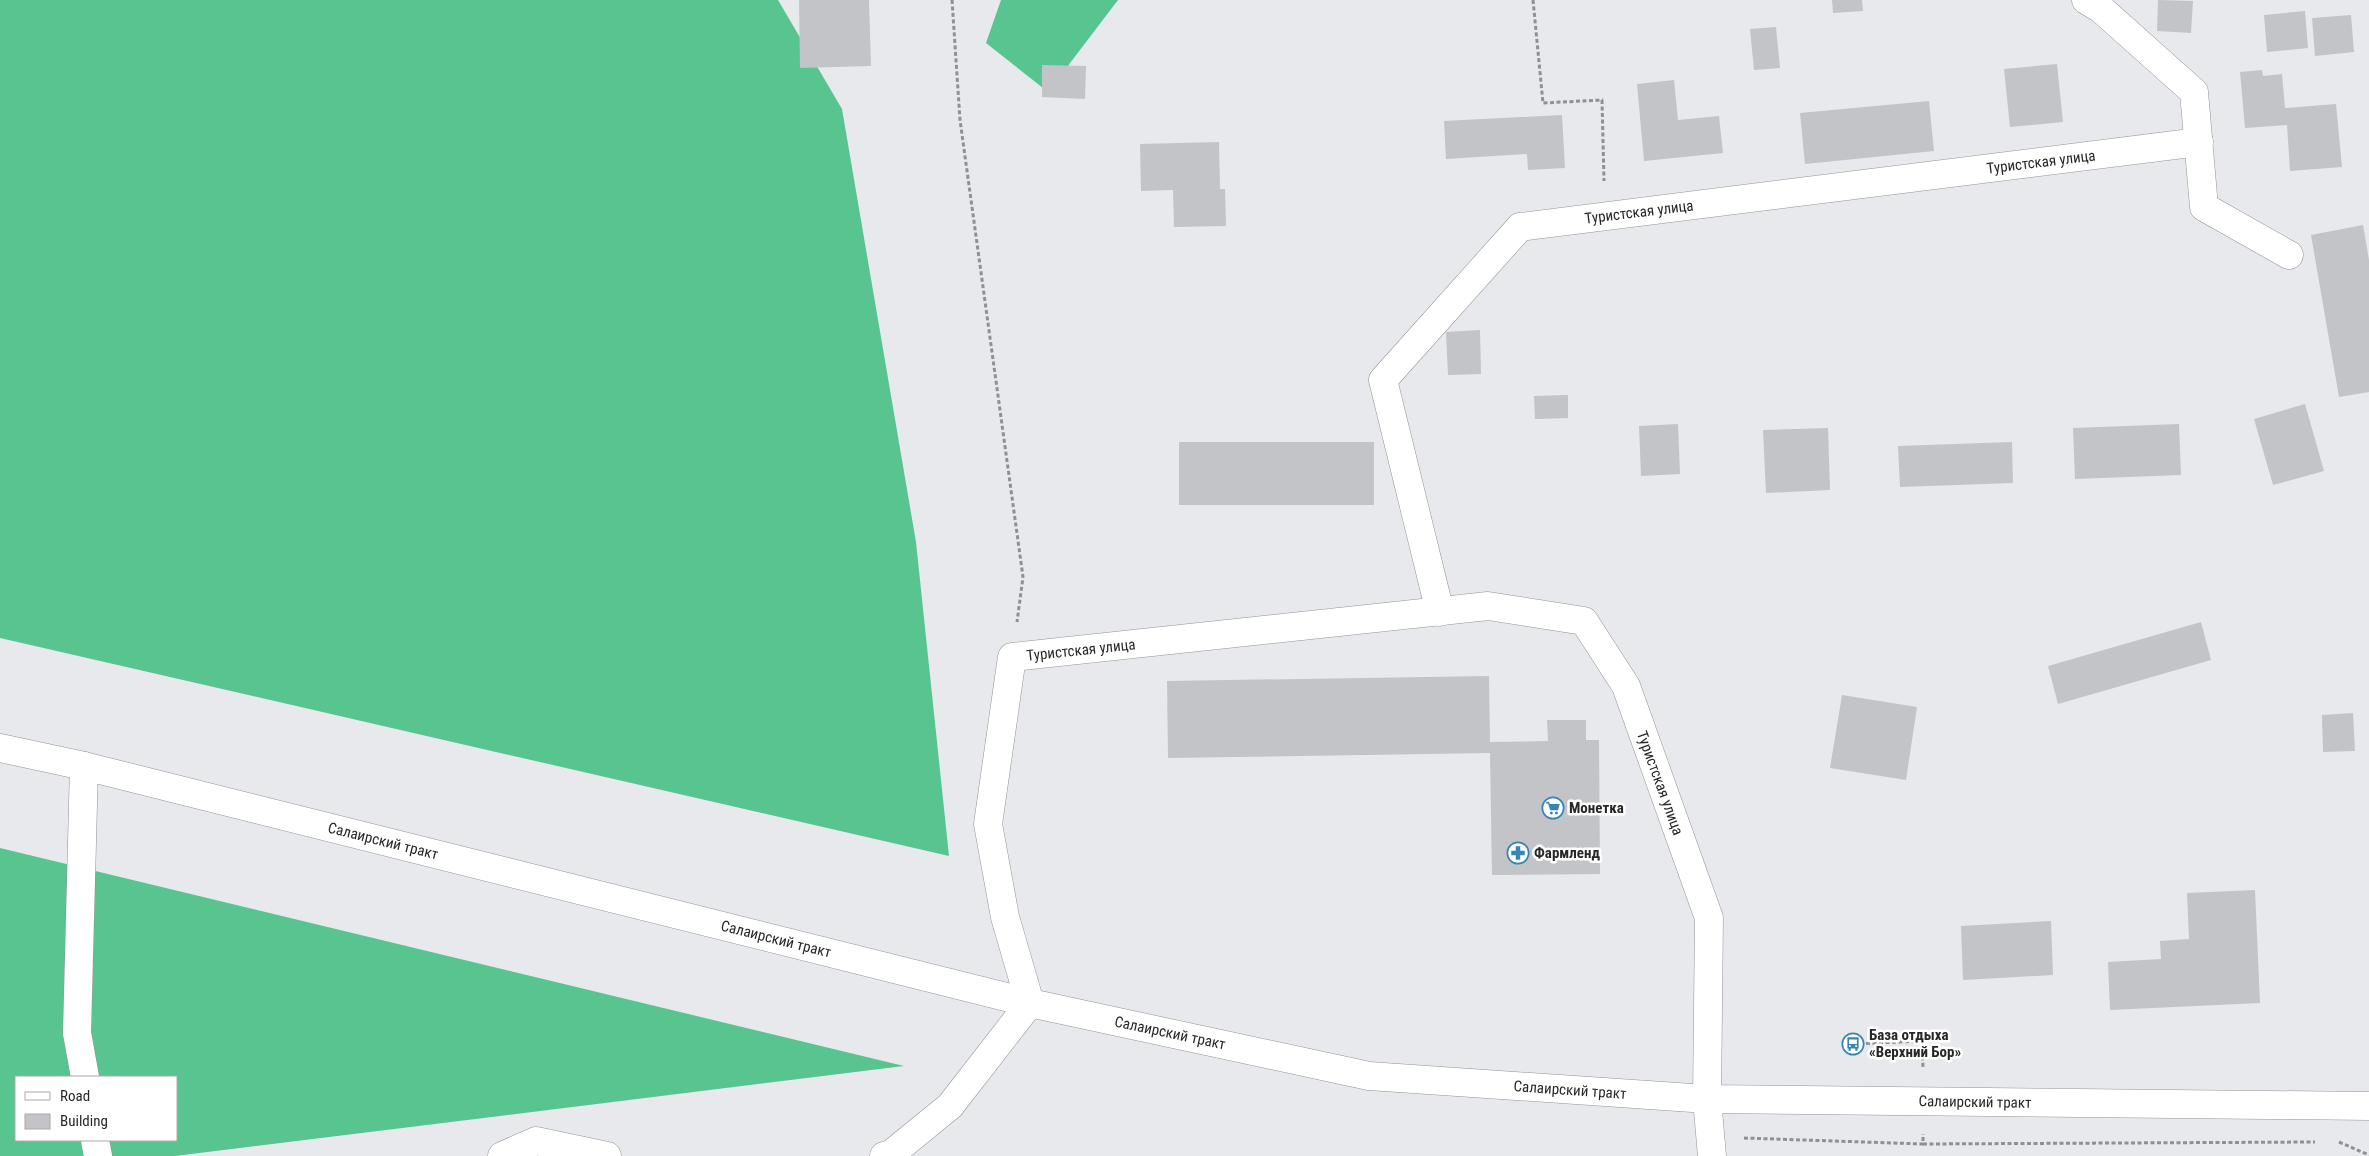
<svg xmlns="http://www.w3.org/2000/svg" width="2369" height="1156" viewBox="0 0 2369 1156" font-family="'Roboto Condensed',sans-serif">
  <rect width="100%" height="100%" fill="#e8e9ec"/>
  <g fill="#58c591" fill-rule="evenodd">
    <path d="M 0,0 L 778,0 L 842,109 L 916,542 L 949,856 L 0,638 Z"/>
    <path d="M 1001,0 L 1118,0 L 1048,92 L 986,43 Z"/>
    <path d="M 0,848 L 904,1066 L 175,1156 L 0,1156 ZM 16,1077 L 176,1077 L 176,1140 L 16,1140 Z"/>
  </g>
  <g fill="#c3c4c7">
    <path d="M 799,0 L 869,0 L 871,66 L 800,68 Z"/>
    <path d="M 1832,0 L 1862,0 L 1863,11 L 1833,13 Z"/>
    <path d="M 2158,0 L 2193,1 L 2191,33 L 2157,31 Z"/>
    <path d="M 2305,11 L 2308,48 L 2267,52 L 2264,15 Z"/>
    <path d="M 2351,15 L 2354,52 L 2315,56 L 2312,18 Z"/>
    <path d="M 1776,27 L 1780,68 L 1754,70 L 1750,29 Z"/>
    <path d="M 2057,64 L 2063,122 L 2010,127 L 2004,69 Z"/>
    <path d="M 1042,65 L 1086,66 L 1085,99 L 1042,97 Z"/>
    <path d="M 2262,70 L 2263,76 L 2282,74 L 2285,108 L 2336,104 L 2342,167 L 2290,171 L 2287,125 L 2245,128 L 2240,72 Z"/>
    <path d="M 1674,80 L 1678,120 L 1719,116 L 1723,153 L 1644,161 L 1637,84 Z"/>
    <path d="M 1929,101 L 1934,151 L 1805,164 L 1800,113 Z"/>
    <path d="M 1562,115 L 1565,168 L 1528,170 L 1527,154 L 1446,159 L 1444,121 Z"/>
    <path d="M 1219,142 L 1220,189 L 1225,189 L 1226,226 L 1174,227 L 1173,190 L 1141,191 L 1140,144 Z"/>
    <path d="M 2363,225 L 2369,260 L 2369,392 L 2339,397 L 2311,235 Z"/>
    <path d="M 1480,330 L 1481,374 L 1448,375 L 1446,332 Z"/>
    <path d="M 1568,395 L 1568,418 L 1535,419 L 1534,396 Z"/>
    <path d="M 2305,404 L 2324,471 L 2273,485 L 2254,419 Z"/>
    <path d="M 1678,424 L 1680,474 L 1641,476 L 1639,426 Z"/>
    <path d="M 2179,424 L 2181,475 L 2075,479 L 2073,428 Z"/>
    <path d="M 1828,428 L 1830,490 L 1766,493 L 1763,430 Z"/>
    <rect x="1179" y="442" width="195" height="63"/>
    <path d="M 2012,442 L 2013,483 L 1900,487 L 1898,446 Z"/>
    <path d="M 2201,622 L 2211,660 L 2058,704 L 2048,666 Z"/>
    <path d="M 1489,676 L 1490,742 L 1548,741 L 1547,720 L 1586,720 L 1586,740 L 1599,740 L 1600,874 L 1492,875 L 1490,753 L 1168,758 L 1167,681 Z"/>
    <path d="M 1842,695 L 1917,707 L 1906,780 L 1830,768 Z"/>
    <path d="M 2353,713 L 2355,751 L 2323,752 L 2322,715 Z"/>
    <path d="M 2255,890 L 2260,1003 L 2110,1010 L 2108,962 L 2161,959 L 2160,941 L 2189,939 L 2187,893 Z"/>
    <path d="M 2051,921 L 2053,975 L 1963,980 L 1961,926 Z"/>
  </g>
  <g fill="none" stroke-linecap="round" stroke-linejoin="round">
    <g stroke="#929396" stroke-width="29">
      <g id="minor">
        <path d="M 2086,0 L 2101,9 L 2194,92 L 2204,207 L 2289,255"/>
        <path d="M 1440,612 L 1383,380 L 1520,227 L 2199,142"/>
        <path d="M 0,748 L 84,766 L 1030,1003 L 1369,1076 L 1707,1099 L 2369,1106"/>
        <path d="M 84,766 L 77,1033 L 85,1077"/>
        <path d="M 95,1140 L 98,1156"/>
        <path d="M 502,1156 L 536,1141 L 607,1156"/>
        <path d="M 884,1156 L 891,1154 L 950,1106 L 1030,1003 L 1005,917 L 988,824 L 1012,657 L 1488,606 L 1584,621 L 1626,686 L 1709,918 L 1707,1099 L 1712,1156"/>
      </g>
    </g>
    <g stroke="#8f9092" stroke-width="3" stroke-dasharray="4 2.5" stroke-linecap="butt">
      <path d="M 952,0 L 960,120 L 1023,577 L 1017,622"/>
      <path d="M 1533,0 L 1543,103 L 1602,100 L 1604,181"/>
      <path d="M 1853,1044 L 1922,1041 L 1923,1068"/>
      <path d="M 1744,1138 L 1923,1144 L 1923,1134"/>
      <path d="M 2339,1142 L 2369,1155"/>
      <path d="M 1923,1144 L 2315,1142"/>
    </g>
    <use href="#minor" stroke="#fff" stroke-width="28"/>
  </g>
  <defs>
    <g id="supermarket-ring" transform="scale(1.125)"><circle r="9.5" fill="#fff" stroke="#3586b7" stroke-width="1.5"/><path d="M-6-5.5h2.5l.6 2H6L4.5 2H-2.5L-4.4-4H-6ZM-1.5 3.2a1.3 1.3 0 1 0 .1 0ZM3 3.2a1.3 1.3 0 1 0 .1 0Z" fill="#3586b7"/></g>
    <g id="pharmacy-ring" transform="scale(1.125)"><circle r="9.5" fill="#fff" stroke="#3586b7" stroke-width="1.5"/><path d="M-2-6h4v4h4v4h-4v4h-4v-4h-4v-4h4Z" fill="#3586b7"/></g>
    <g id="bus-ring" transform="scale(1.125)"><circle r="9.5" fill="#fff" stroke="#3586b7" stroke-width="1.5"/><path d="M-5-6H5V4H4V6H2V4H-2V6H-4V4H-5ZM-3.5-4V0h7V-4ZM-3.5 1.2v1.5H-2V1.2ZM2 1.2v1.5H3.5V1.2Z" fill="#3586b7"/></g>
  </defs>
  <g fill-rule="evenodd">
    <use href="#supermarket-ring" x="1553" y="808"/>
    <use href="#pharmacy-ring" x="1518" y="853"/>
    <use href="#bus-ring" x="1853" y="1044"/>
  </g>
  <g text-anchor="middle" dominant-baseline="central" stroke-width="5" stroke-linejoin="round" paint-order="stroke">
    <g font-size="15" fill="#272728" stroke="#fff">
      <text transform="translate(2041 162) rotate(-7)">Туристская улица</text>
      <text transform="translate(1639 212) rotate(-7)">Туристская улица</text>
      <text transform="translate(1081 650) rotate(-6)">Туристская улица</text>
      <text transform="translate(1660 783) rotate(70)">Туристская улица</text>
      <text transform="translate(383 841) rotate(14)">Салаирский тракт</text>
      <text transform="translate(776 939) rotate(14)">Салаирский тракт</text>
      <text transform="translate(1170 1033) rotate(12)">Салаирский тракт</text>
      <text transform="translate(1570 1090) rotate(4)">Салаирский тракт</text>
      <text transform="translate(1975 1102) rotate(1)">Салаирский тракт</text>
    </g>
    <g font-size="15" font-weight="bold" fill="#272728" stroke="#fff" text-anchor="start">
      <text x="1569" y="808">Монетка</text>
      <text x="1534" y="853">Фармленд</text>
      <text x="1869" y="1035">База отдыха<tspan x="1869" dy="17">«Верхний Бор»</tspan></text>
    </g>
  </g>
  <rect x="15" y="1076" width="162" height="65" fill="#ffffff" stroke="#a9a9a9"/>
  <rect x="25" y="1092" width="25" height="8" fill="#ffffff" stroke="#a9a9a9"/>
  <text x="60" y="1101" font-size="15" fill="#272728">Road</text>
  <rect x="25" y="1114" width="25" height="15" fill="#c3c4c7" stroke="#a9a9a9"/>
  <text x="60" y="1126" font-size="15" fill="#272728">Building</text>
</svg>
